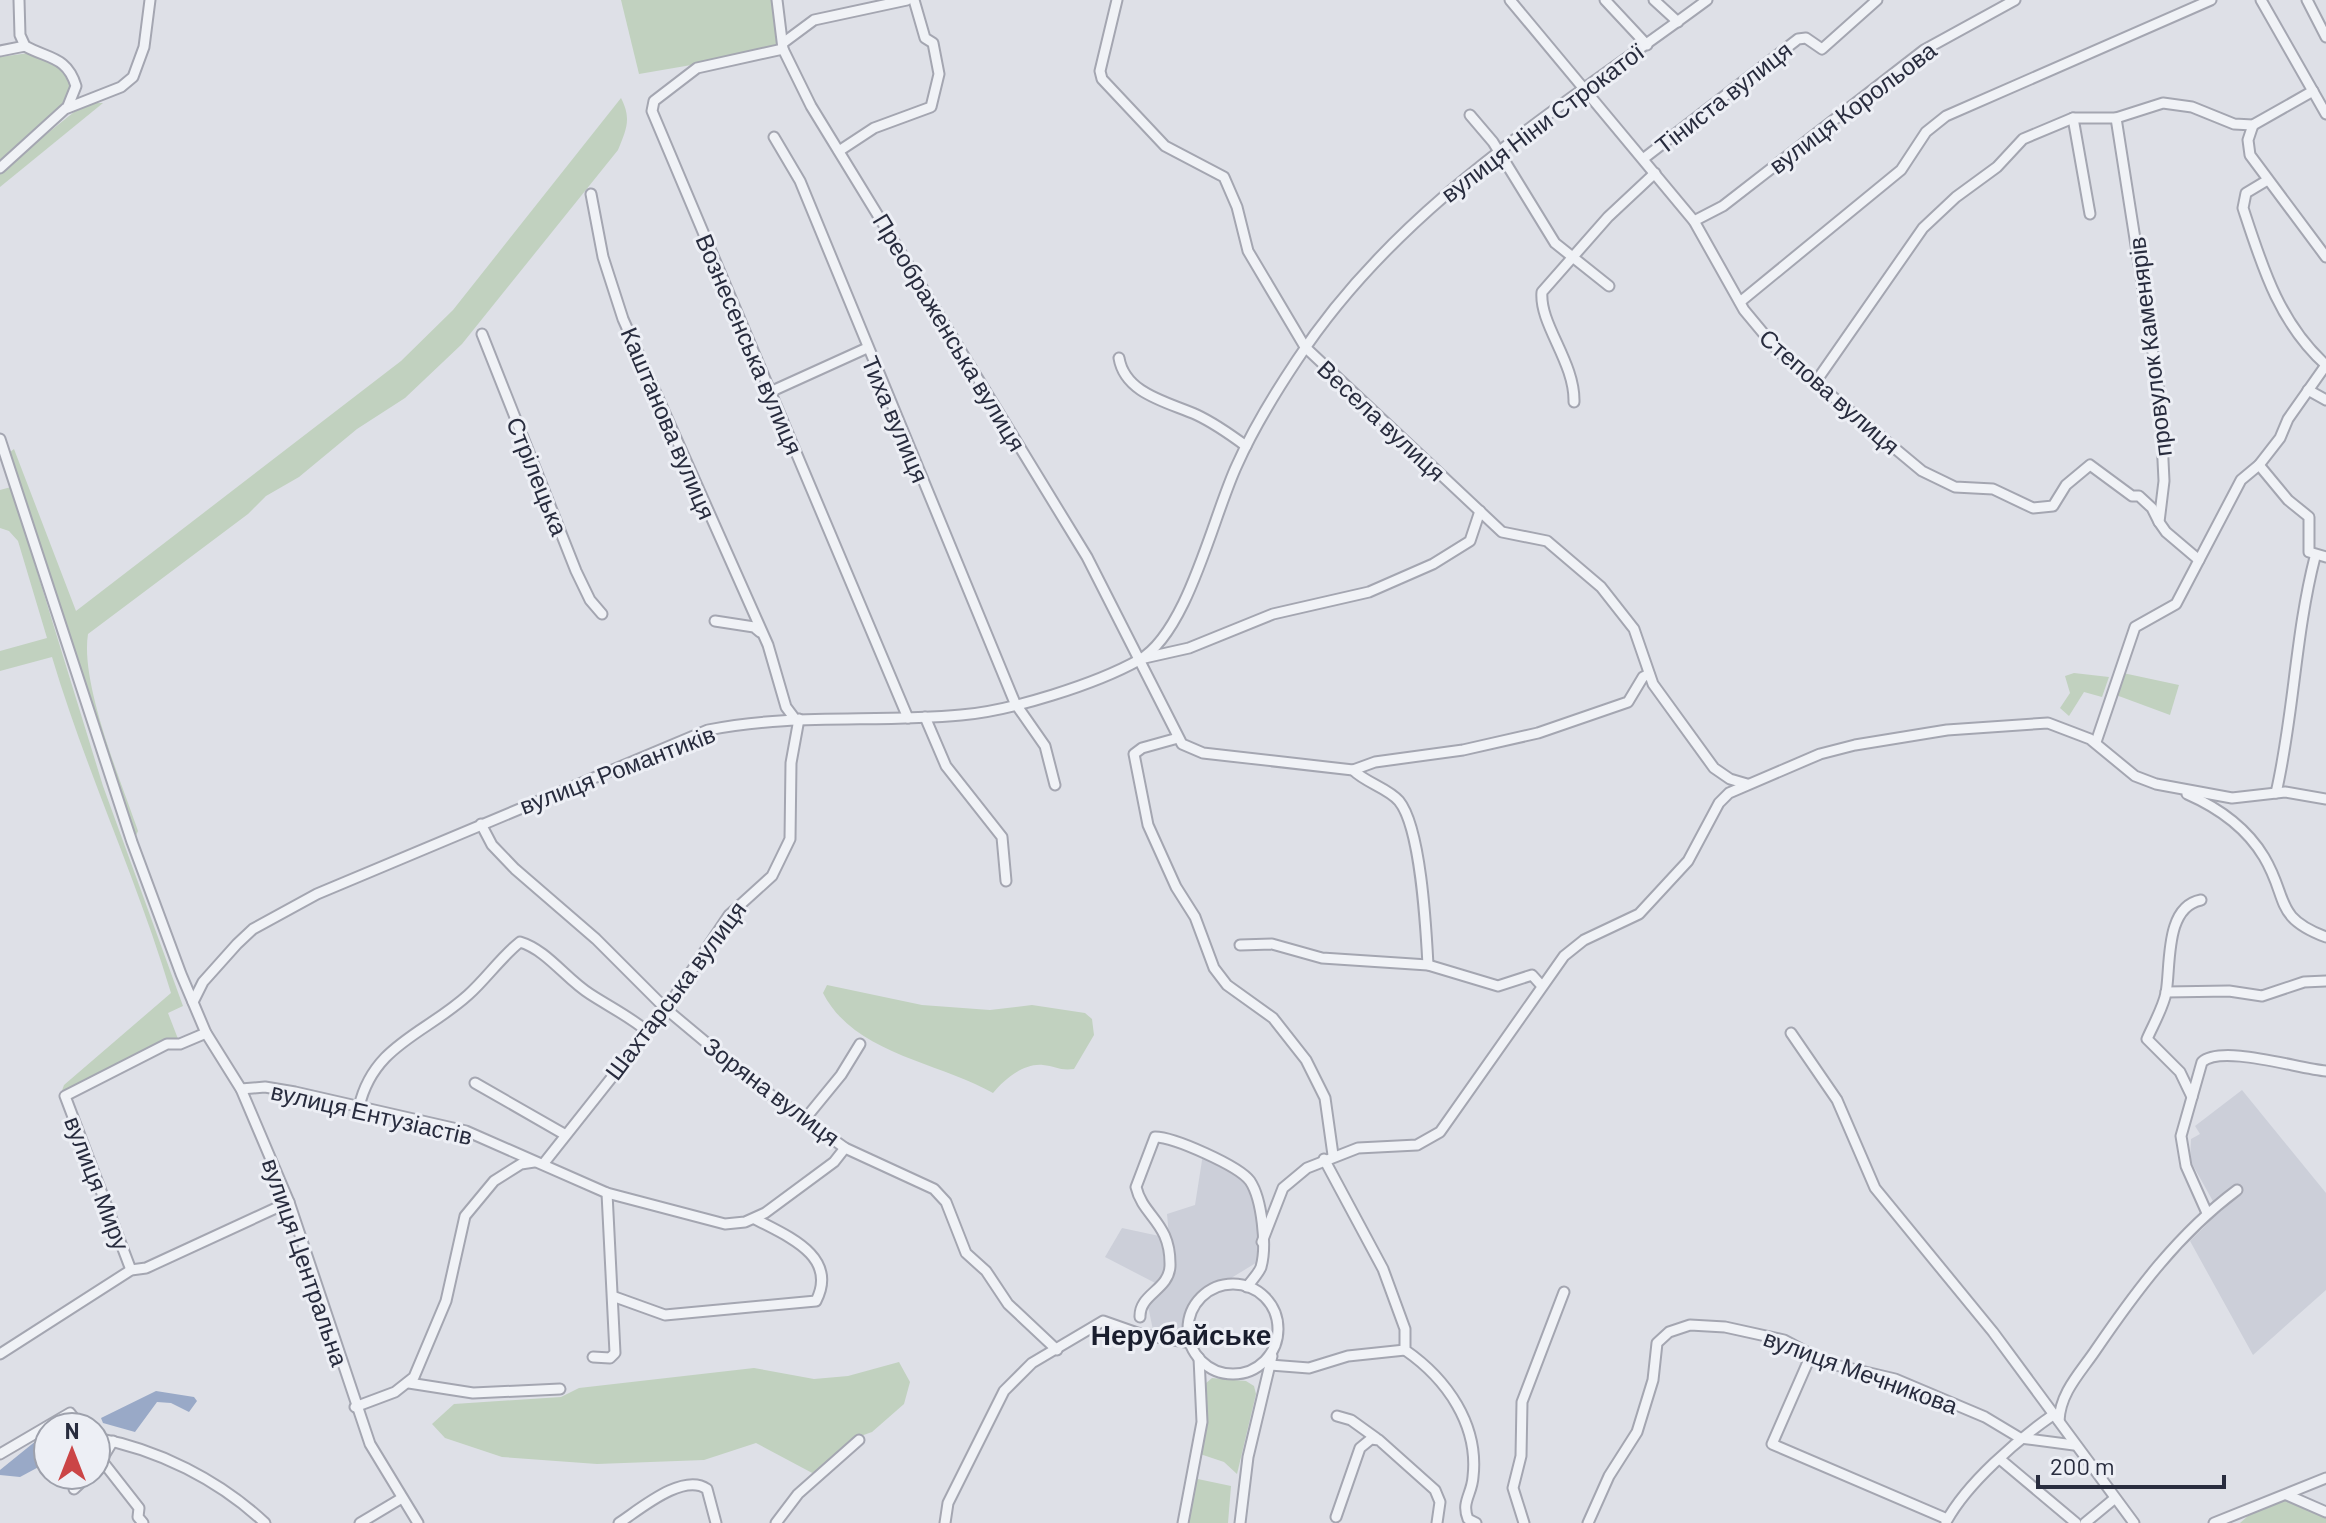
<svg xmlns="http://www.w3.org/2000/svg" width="2326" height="1523" viewBox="0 0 2326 1523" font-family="Barlow,sans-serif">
  <rect width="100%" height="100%" fill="#dee0e7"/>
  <g fill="#cccfd9">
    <path d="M 2242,1090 L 2326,1193 L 2326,1290 L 2253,1355 L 2190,1241 L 2219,1212 L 2190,1160 L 2191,1139 L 2200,1134 L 2195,1126 Z"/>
    <path d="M 1203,1154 L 1240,1172 L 1258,1191 L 1259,1261 L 1210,1291 L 1188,1315 L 1182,1332 L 1153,1330 L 1148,1306 L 1163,1290 L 1172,1269 L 1167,1214 L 1195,1205 Z"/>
    <path d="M 1122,1228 L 1164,1237 L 1168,1268 L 1161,1286 L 1105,1257 Z"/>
  </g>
  <g fill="#c1d1bf">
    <path d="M 621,0 L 772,0 L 778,50 L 639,74 Z"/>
    <path d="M 29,53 C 53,59 83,72 67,103 L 0,163 L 0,57 Z"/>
    <path d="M 621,98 C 632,119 626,130 618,150 L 462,344 L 405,398 L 357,429 L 299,477 L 266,496 L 248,514 L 88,634 C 80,684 121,781 138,831 L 135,838 L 10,452 L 14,449 L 76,611 L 401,361 L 453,310 Z"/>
    <path d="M 95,103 L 103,103 L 0,187 L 0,173 L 8,165 L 74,112 Z"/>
    <path d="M 11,487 L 103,786 L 183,1006 L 168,1013 L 180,1044 L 167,1044 L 59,1099 L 64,1085 L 171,993 C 137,879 86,771 52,657 L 0,671 L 0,651 L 47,638 L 18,541 L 9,531 L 0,528 L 0,490 Z"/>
    <path d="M 2074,673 L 2109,677 L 2102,697 L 2084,692 L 2069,716 L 2060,708 L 2070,693 L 2065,676 Z"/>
    <path d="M 2123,673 L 2179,685 L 2170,715 L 2116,695 Z"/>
    <path d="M 827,985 L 922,1005 L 990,1010 L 1032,1005 L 1085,1013 L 1092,1019 L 1094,1035 L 1074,1069 C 1060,1071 1055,1066 1043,1065 C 1023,1063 1004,1080 993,1093 C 939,1062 854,1054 823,993 Z"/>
    <path d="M 899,1362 L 910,1382 L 904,1404 L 872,1432 L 858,1437 L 816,1475 L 756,1443 L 704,1460 L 597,1464 L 502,1457 L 445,1438 L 432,1424 L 454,1404 L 561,1397 L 579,1388 L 754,1368 L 814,1379 L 848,1376 Z"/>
    <path d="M 1212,1378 L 1246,1381 L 1254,1386 L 1256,1394 L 1237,1474 L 1224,1462 L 1200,1454 L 1205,1384 Z"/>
    <path d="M 1193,1478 L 1231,1486 L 1228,1523 L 1185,1523 Z"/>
    <path d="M 2287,1500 L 2326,1518 L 2326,1523 L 2240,1523 L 2249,1515 Z"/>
  </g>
  <g fill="#99a9c7">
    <path d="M 156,1391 L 194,1397 L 197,1401 L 189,1412 L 171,1403 L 157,1402 L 135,1432 L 103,1423 L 101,1418 Z"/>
    <path d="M 42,1436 L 48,1438 L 48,1462 L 20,1477 L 0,1475 L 0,1470 Z"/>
  </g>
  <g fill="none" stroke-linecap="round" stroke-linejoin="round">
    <g stroke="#a4a6b1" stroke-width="13">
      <g id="minor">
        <path d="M 19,0 L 20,35 L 25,46 C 48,59 67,56 76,86 L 68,106"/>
        <path d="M 777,0 L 783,49 L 811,106 L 1087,557 L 1182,744 L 1203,753 L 1353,770 L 1375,762 L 1463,750 L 1538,733 L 1628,702 L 1643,677 L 1649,674"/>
        <path d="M 1117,0 L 1100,71 L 1102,79 L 1165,146 L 1224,177 L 1237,207 L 1248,251 L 1305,347 L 1502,532 L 1547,541 L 1601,587 L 1634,629 L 1653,684 L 1714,768 L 1730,779 L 1747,784"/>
        <path d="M 1510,0 L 1694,221 L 1744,310 L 1779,352 L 1922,471 L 1955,487 L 1993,489 L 2033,508 L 2053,506 L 2066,485 L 2090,465 L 2132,496 L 2139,496 L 2152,508 L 2159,522"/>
        <path d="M 1605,0 L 1647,45"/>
        <path d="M 1654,0 L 1678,22"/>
        <path d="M 2261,0 L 2326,114"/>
        <path d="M 2307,0 L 2326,37"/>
        <path d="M 783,43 L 814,20 L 907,0"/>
        <path d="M 783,49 L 697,68 L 654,101 L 652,111 L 908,718"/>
        <path d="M 0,51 L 25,46"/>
        <path d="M 1470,115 L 1493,142 L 1555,243 L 1609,286"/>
        <path d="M 2073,118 L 2090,214"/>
        <path d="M 2116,118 L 2160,398 L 2164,481 L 2159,522 L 2166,532 L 2199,560"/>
        <path d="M 2253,125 L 2248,140 L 2250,155 L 2326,257"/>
        <path d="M 774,137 L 800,181 L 1015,703 L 1045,746 L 1055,785"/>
        <path d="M 839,151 L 874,128 L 931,107 L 939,74 L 933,43 L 925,38 L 914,0"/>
        <path d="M 1643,159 L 1798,39 L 1806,38 L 1822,49 L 1877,0"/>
        <path d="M 0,168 L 65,109 L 121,87 L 133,77 L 144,47 L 150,0"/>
        <path d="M 2266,181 L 2246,193 L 2243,208 C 2262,266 2279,323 2326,365"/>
        <path d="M 591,194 L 603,257 L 623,319 L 768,645 L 786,707 L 795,719"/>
        <path d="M 1694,221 L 1723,206 L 1924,50 L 2015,0"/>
        <path d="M 1740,302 L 1901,170 L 1926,132 L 1946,116 L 2211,0"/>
        <path d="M 482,334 L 576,571 L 590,600 L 602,614"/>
        <path d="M 1119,358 C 1125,394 1168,402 1197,415 C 1214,423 1231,435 1246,446"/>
        <path d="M 1817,380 L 1923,228 L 1956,197 L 1997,167 L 2023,139 L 2073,118 L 2116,118 L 2163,103 L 2192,107 L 2234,124 L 2253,125 L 2313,91"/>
        <path d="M 2308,390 L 2326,400"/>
        <path d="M 770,392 L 867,348"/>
        <path d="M 1574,402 C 1575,362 1539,324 1542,292 L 1608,217 L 1655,173"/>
        <path d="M 0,439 L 132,842 L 181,974 L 206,1033 L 241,1089 L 289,1202 L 370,1444 L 418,1523"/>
        <path d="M 2259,465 L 2288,500 L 2309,517 L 2309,552 L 2326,557"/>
        <path d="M 715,621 L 754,627 L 760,632"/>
        <path d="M 1140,659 L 1189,648 L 1273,614 L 1369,592 L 1433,564 L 1470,541 L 1480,511"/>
        <path d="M 925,717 L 946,766 L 1002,837 L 1006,881"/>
        <path d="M 1178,738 L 1142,748 L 1134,754 L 1148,825 L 1176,887 L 1195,917 L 1214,968 L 1227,985 L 1273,1018 L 1306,1060 L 1325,1098 L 1333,1155"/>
        <path d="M 2096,742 L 2135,627 L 2176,604 L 2241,480 L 2259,465 L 2280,438 L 2288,419 L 2326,365"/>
        <path d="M 1353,770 C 1366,783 1388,788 1399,801 C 1421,828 1426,928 1428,965"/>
        <path d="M 2276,793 C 2294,715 2295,635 2315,557"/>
        <path d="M 2187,794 C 2219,808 2246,827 2264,857 C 2289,899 2273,917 2326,937"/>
        <path d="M 481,824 L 492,845 L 515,869 L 596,939 L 666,1009 L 757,1085 L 845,1148 L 934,1189 L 946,1202 L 966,1253 L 986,1271 L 1008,1304 L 1057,1350"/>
        <path d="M 1240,945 L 1272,944 L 1322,958 L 1428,965 L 1498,986 L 1532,975 L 1541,985"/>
        <path d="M 2166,992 L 2229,991 L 2262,996 L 2304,982 L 2326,981"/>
        <path d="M 193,1002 L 203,982 L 237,944 L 253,929 L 317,894 L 708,730 C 792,713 876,723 961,715 C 1011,711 1096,684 1139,660 C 1188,632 1213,516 1237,465 C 1253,429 1275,393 1297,360 C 1399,204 1560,109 1707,0"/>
        <path d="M 1791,1033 L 1837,1100 L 1875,1188 L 1993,1332 L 2134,1523"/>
        <path d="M 475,1083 L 564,1134"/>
        <path d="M 241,1089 L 265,1087 L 295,1092 L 466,1131 L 607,1193 L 725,1224 L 745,1222 L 765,1213 L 834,1162 L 845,1148"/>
        <path d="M 2192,1097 L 2180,1072 L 2147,1039 C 2153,1025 2163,1008 2166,993 C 2171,967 2164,907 2201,900"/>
        <path d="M 359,1107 C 373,1045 425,1034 468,995 C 486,979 501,957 520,942 C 547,950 566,979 590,994 C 610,1007 627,1015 647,1031"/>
        <path d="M 805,1119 L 841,1075 L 860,1044"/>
        <path d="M 1324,1159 L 1383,1269 L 1405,1329 L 1405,1350 C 1447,1379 1479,1425 1473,1477 C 1472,1494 1461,1502 1468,1519 L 1476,1523"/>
        <path d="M 544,1163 L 666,1009 L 729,915 L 772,876 L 790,839 L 791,763 L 799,719"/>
        <path d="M 2207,1213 L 2186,1166 L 2181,1136 L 2202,1062 C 2222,1044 2299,1069 2326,1071"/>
        <path d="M 1262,1242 L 1283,1188 L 1307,1168 L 1358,1148 L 1417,1145 L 1440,1132 L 1564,956 L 1584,940 L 1639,914 L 1688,861 L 1719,803 L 1729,793 L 1820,754 L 1855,745 L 1947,730 L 2048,723 L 2090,739 L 2135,776 L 2156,784 L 2232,798 L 2285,792 L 2326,799"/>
        <path d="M 131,1270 L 65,1096 L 167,1044 L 180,1044 L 206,1033"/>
        <circle cx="1233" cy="1329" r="45"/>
        <path d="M 615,1297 L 665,1315 L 816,1301 C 839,1256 787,1236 755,1219"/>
        <path d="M 1140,1317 C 1139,1294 1169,1290 1170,1266 C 1171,1222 1143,1217 1136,1187 L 1155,1137 C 1174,1137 1239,1166 1250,1181 C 1262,1199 1267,1246 1261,1267 C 1259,1273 1251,1281 1247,1287"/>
        <path d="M 0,1354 L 131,1270 L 146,1268 L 289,1202"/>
        <path d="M 1811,1355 L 1772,1444 L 1947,1519"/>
        <path d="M 593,1357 L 610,1358 L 615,1353 L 607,1193"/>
        <path d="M 1270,1365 L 1309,1368 L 1348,1356 L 1405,1350"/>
        <path d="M 409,1383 L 473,1393 L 560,1389"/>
        <path d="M 355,1407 L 395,1392 L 414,1377 L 446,1301 L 465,1216 L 494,1181 L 521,1164 L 534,1162"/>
        <path d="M 1337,1416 L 1351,1420 L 1376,1438"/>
        <path d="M 2059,1421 C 2060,1393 2080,1373 2095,1351 C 2136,1291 2178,1234 2237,1190"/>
        <path d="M 96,1438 C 158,1449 219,1480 265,1523"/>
        <path d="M 0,1454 L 70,1413 L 81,1427"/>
        <path d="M 2001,1460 L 2076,1523"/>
        <path d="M 103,1462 L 139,1508 L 138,1517 L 143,1523"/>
        <path d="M 96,1469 L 113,1441"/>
        <path d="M 74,1489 L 89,1475"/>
        <path d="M 2287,1495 L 2326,1512"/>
        <path d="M 1336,1517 L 1360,1448 L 1371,1439 L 1379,1440 L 1435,1490 L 1440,1502 L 1437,1523"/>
        <path d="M 1946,1522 C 1967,1483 2017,1440 2053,1415"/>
        <path d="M 360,1523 L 402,1498"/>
        <path d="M 619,1523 C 639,1510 683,1472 707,1489 L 716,1523"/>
        <path d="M 776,1523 L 798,1494 L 859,1440"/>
        <path d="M 945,1523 L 948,1503 L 1004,1391 L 1032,1363 L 1103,1321 L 1140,1334 L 1191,1343"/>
        <path d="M 1183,1523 L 1202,1422 L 1199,1358"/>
        <path d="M 1240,1523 L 1248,1457 L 1272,1356"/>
        <path d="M 1524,1523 L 1513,1488 L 1521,1456 L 1522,1402 L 1564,1292"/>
        <path d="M 1588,1523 L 1609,1476 L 1637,1432 L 1653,1380 L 1657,1343 L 1669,1332 L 1690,1325 L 1725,1327 L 1784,1340 L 1827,1363 L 1895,1379 L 1985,1417 L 2020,1438 L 2074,1445"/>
        <path d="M 2085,1523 L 2114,1499"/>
        <path d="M 2214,1523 L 2326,1478"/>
      </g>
    </g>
    <use href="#minor" stroke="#f0f2f6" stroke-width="9"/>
  </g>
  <g text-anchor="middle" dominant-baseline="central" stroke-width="6" stroke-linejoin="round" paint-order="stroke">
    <g font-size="24" fill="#282c3e" stroke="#edeff5">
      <text transform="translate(1723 97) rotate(-38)">Тіниста вулиця</text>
      <text transform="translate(1852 107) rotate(-37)">вулиця Корольова</text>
      <text transform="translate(1542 122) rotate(-37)">вулиця Ніни Строкатої</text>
      <text transform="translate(950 332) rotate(59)">Преображенська вулиця</text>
      <text transform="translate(750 344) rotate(67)">Вознесенська вулиця</text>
      <text transform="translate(2149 347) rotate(-97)">провулок Каменярів</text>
      <text transform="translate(1830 391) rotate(41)">Степова вулиця</text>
      <text transform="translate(896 419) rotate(67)">Тиха вулиця</text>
      <text transform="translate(1382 420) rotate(43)">Весела вулиця</text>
      <text transform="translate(669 423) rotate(67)">Каштанова вулиця</text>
      <text transform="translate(538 476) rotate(68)">Стрілецька</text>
      <text transform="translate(617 769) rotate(-21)">вулиця Романтиків</text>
      <text transform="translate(675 990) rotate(-53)">Шахтарська вулиця</text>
      <text transform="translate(772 1091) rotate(37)">Зоряна вулиця</text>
      <text transform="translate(372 1113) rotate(13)">вулиця Ентузіастів</text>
      <text transform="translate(98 1183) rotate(69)">вулиця Миру</text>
      <text transform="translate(306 1262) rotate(71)">вулиця Центральна</text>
      <text transform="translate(1861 1371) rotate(20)">вулиця Мечникова</text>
    </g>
    <g font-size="28" font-weight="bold" fill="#1a1e2e" stroke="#edeff5">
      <text x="1181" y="1334">Нерубайське</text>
    </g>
  </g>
  <g transform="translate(72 1451)"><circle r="38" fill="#edeff5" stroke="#9ea1ac" stroke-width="2"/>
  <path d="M0-6L14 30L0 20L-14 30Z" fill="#cb4546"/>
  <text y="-12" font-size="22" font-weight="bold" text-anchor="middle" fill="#282c3e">N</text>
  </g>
  <path d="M2038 1475v12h186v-12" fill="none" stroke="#282c3e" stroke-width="4"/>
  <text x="2050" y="1475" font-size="24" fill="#282c3e" stroke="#edeff5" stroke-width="6" paint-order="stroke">200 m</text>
</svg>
